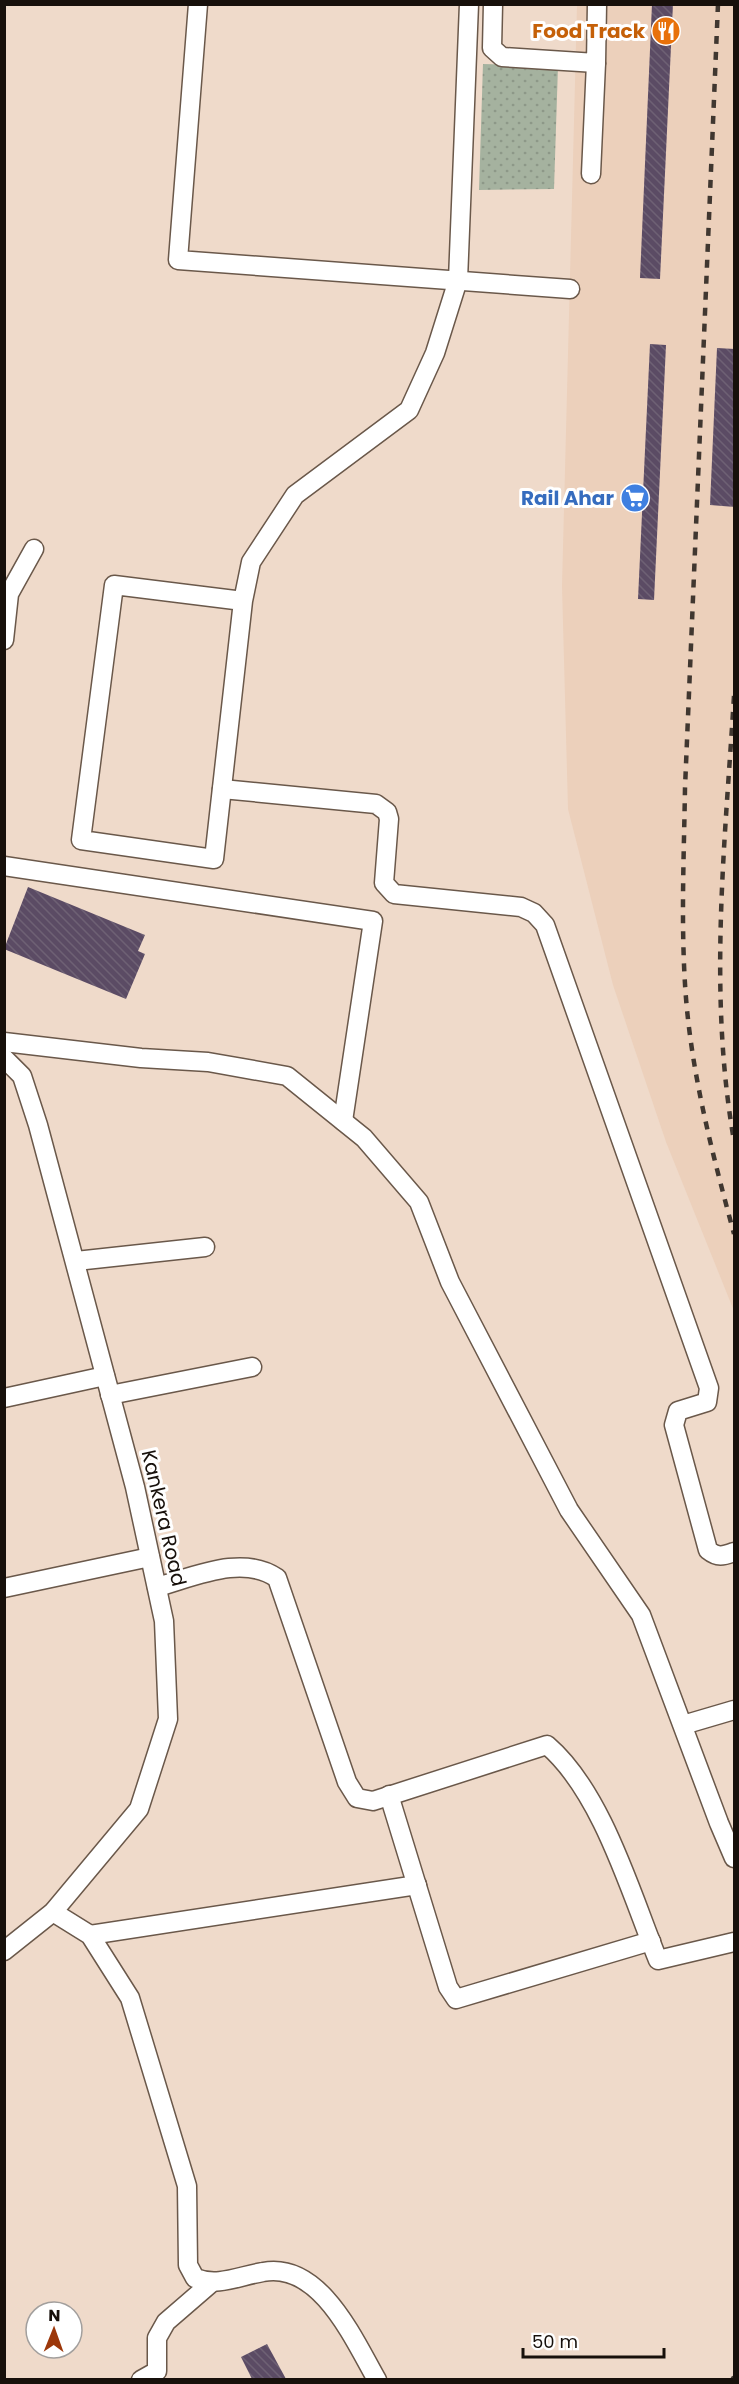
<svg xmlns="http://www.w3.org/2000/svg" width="739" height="2384" viewBox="0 0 739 2384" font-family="Poppins,sans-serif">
  <defs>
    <pattern id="park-dots" width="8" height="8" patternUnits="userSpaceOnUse" patternTransform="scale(1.5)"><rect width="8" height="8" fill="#a5b29f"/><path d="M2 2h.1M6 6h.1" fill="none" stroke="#8d9888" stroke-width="1.8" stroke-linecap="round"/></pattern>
    <pattern id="building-back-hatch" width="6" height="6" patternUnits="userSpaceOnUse" patternTransform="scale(1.5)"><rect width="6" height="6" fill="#5b4b64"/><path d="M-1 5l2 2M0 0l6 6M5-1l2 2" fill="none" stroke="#6e6174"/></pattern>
  </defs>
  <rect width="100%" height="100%" fill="#efdaca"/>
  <path fill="#ecd0bb" d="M 577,5 L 734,5 L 734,1311 L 666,1142 L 613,985 L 568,809 L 562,586 Z"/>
  <path fill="url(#park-dots)" d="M 483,64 L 558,66 L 554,189 L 479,190 Z"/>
  <g fill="url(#building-back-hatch)">
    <path d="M 652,4 L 673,4 L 660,279 L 640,278 Z"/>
    <path d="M 650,344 L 666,345 L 654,600 L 638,599 Z"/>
    <path d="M 717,348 L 735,349 L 735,507 L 710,505 Z"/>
    <path d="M 28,887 L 145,935 L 138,951 L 145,954 L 126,999 L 4,949 Z"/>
    <path d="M 267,2344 L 286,2379 L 252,2379 L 241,2357 Z"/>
  </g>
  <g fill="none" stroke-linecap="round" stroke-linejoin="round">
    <g stroke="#6a584a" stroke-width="21">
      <g id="minor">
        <path d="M 198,4 L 178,260 L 570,289"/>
        <path d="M 493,4 L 492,48 L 502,57 L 596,63 L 597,4"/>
        <path d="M 591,174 L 596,63"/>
        <path d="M 243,601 L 114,585 L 81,840 L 214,859 L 243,601 L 251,562 L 295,495 L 409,410 L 435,353 L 458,280 L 469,4"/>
        <path d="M 4,640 L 9,594 L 34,549"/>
        <path d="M 222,789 L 376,804 L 387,812 L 389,819 L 384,883 L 394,894 L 521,907 L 534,913 L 545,925 L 709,1388 L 707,1402 L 678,1411 L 674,1425 L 708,1550 C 718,1558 723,1556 734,1552"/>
        <path d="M 4,866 L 373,921 L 343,1121"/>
        <path d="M 4,1042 L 141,1058 L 208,1062 L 287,1076 L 364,1138 L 419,1202 L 450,1282 L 569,1510 L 641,1615 L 719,1823 L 734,1858"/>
        <path d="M 4,1058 L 22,1076 L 38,1125 L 135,1487 L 164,1621 L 168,1719 L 139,1809 L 53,1912 L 4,1951"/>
        <path d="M 76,1261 L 205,1247"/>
        <path d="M 110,1395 L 252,1367"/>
        <path d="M 4,1398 L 105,1376"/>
        <path d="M 157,1587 C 194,1577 242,1554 277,1578 L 347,1782 L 357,1798 L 373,1801 L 547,1745 C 602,1792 631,1894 658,1960 L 734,1942"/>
        <path d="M 4,1588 L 150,1557"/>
        <path d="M 683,1725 L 734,1710"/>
        <path d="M 389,1795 L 448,1987 L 456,1999 L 651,1941"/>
        <path d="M 53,1912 L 90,1935 L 130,1998 L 187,2186 L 188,2265 L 195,2278 C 218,2287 239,2276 263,2272 C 320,2261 354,2340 377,2380"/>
        <path d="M 90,1935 L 417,1885"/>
        <path d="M 141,2380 L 157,2371 L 157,2338 L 166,2322 L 210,2284"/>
      </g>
    </g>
    <use href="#minor" stroke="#fff" stroke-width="18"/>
    <g stroke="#403730" stroke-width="4.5" stroke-dasharray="8 8" stroke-linecap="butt">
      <path d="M 718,4 L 685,788 C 684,853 681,919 685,984 C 690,1069 712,1152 734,1234"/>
      <path d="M 734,696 C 725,845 708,993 734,1141"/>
      <path d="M 732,2380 L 734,2377"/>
    </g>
  </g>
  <defs>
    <g id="restaurant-disc" transform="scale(1.5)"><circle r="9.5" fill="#e8710a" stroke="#fff"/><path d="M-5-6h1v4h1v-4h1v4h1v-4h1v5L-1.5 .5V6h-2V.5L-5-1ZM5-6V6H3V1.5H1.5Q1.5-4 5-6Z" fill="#fff"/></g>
    <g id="supermarket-disc" transform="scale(1.5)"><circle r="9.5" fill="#3f7fe0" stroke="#fff"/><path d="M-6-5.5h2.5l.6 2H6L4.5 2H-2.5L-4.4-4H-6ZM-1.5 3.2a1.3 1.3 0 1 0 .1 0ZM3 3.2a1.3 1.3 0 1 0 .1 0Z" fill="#fff"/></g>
  </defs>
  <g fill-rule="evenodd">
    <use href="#restaurant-disc" x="666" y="31"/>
    <use href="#supermarket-disc" x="635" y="498"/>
  </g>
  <g text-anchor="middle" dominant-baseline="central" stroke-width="6" stroke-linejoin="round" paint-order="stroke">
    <g font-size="20" font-weight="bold" fill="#c56008" stroke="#fff" text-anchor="end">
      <text x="645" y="31">Food Track</text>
    </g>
    <g font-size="20" font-weight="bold" fill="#366cbe" stroke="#fff" text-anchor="end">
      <text x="614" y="498">Rail Ahar</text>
    </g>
    <g font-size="20" fill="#17100b" stroke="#fff">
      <text transform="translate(164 1518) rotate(77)">Kankera Road</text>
    </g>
  </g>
  <rect width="739" height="2384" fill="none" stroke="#17100b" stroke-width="12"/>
  <g transform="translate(54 2330) rotate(1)"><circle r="28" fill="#ffffff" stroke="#a29f9d" stroke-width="1.5"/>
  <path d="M0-4.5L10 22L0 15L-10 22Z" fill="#9c370a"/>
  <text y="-9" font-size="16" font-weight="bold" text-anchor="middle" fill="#17100b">N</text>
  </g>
  <path d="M523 2348v9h141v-9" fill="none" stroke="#17100b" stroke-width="3"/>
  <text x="532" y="2348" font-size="18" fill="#17100b" stroke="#ffffff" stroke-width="4.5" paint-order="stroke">50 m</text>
</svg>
